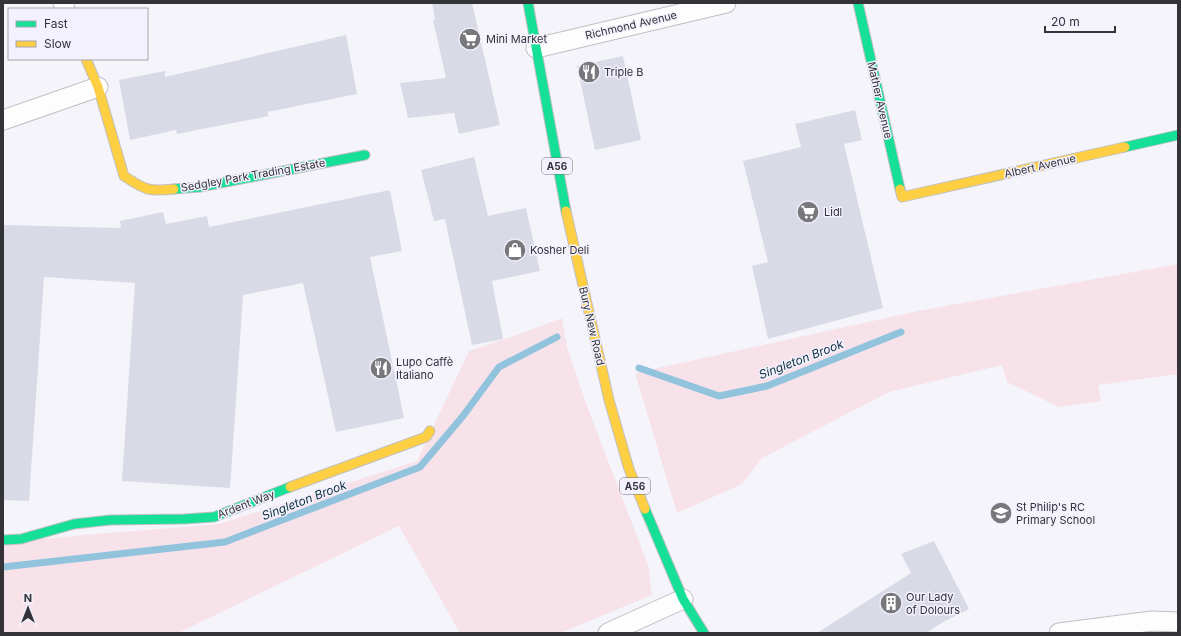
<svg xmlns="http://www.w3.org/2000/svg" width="1181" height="636" viewBox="0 0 1181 636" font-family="Inter,sans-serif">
  <rect width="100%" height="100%" fill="#f5f4fb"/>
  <g fill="#f7e2ea">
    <path d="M 1178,264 L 1178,374 L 1098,385 L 1101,401 L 1059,407 L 1007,382 L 1002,365 L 889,392 L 762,458 L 742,484 L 677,513 L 635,373 L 918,311 Z"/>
    <path d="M 562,318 L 567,347 L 587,406 L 648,565 L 652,595 L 560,633 L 460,633 L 399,526 L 178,633 L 3,633 L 3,543 L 84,535 L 219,524 L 417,461 L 469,351 L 514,336 Z"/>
  </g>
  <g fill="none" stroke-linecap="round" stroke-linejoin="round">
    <g stroke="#92c3dd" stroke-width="7">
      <path d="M 639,368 L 719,396 L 767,386 L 901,332"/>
      <path d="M 3,567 L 225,542 L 420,467 L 463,416 L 499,367 L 557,337"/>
    </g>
  </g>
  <g fill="#d8dbe5">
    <path d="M 432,3 L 472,3 L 500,125 L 459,134 L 454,113 L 408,118 L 400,83 L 446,78 L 433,20 L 435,19 Z"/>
    <path d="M 346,35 L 357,94 L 267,112 L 269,116 L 177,134 L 176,130 L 130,140 L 119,80 L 165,71 L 165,77 Z"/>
    <path d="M 623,56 L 641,140 L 595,150 L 577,66 Z"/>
    <path d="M 855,110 L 862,140 L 844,144 L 883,308 L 768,339 L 752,266 L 768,262 L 743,161 L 801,147 L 795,124 Z"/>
    <path d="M 474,157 L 488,216 L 526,208 L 540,271 L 492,281 L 503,339 L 472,345 L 445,219 L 434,221 L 421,170 Z"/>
    <path d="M 390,190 L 402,251 L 370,257 L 404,418 L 336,432 L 303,283 L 243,295 L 230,488 L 122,481 L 135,283 L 44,277 L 29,501 L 3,500 L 3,225 L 121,228 L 120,221 L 163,212 L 166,224 L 207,216 L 209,227 Z"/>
    <path d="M 934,541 L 969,609 L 945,621 L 926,633 L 817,633 L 911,573 L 901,554 Z"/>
  </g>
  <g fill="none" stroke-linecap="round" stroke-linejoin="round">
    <g stroke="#bfbfc3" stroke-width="21">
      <g id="street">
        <path d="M 63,3 L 65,9"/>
        <path d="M 536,48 L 726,3"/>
        <path d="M 3,120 L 98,87"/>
        <path d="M 608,633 L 683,599"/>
        <path d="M 1059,633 L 1152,621 L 1178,622"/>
      </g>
    </g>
    <g stroke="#bfbfc3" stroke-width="11">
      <g id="fast">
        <path d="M 528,3 L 566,211"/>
        <path d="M 858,3 L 900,189"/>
        <path d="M 1125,147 L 1178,135"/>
        <path d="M 174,189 L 200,187 L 365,155"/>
        <path d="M 645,509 L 683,599 L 704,633"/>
        <path d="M 3,540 L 21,539 L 74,524 L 110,520 L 184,519 L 214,517 L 290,487"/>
      </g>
    </g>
    <g stroke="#bfbfc3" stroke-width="11">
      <g id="slow">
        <path d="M 86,59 L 98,87 L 124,176 C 145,190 149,192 174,189"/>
        <path d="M 900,189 L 902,197 L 1125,147"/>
        <path d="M 566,211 L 609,400 L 629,469 L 645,509"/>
        <path d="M 290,487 L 426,437 L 430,431"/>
      </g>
    </g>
    <use href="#street" stroke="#fefdfe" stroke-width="19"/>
    <use href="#fast" stroke="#16e098" stroke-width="9"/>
    <use href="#slow" stroke="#ffcf43" stroke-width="9"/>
  </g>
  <defs>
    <g id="supermarket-disc" transform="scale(1.15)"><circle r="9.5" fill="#78777c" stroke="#f3f1fe"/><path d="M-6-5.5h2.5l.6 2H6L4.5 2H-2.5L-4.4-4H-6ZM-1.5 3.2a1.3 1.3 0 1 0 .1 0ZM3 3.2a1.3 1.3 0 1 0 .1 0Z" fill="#fff"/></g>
    <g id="restaurant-disc" transform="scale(1.15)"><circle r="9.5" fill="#78777c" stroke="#f3f1fe"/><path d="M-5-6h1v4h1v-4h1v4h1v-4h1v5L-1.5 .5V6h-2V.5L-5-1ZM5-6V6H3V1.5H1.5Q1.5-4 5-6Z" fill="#fff"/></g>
    <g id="shop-disc" transform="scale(1.15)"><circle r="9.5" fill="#78777c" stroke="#f3f1fe"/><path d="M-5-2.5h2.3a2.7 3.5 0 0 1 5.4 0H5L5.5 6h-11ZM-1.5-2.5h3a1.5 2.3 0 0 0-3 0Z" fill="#fff"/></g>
    <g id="school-disc" transform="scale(1.15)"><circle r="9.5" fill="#78777c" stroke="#f3f1fe"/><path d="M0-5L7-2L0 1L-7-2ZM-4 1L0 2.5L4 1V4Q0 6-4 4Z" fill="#fff"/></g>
    <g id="building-disc" transform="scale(1.15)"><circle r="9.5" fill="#78777c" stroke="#f3f1fe"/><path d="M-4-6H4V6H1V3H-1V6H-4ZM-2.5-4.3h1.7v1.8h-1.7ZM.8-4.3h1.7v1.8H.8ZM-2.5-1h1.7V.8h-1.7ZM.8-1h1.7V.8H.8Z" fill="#fff"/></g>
  </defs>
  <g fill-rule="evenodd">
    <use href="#supermarket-disc" x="470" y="39"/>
    <use href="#restaurant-disc" x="589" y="72"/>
    <use href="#supermarket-disc" x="808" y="212"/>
    <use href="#shop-disc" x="515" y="250"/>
    <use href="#restaurant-disc" x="381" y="368"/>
    <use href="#school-disc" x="1001" y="513"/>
    <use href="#building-disc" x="891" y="603"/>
  </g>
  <g text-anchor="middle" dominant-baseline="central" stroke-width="3" stroke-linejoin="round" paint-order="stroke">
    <g fill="#f3f1fe" stroke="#6d6c73" stroke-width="1">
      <rect x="542" y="158" width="30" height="16" rx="3"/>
      <rect x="620" y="478" width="30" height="16" rx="3"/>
    </g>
    <g font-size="10" font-weight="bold" fill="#343338">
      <text x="557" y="166">A56</text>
      <text x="635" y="486">A56</text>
    </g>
    <g font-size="11" fill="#343338" stroke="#f3f1fe">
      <text transform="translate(631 25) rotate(-13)">Richmond Avenue</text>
      <text transform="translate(880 100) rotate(77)">Mather Avenue</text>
      <text transform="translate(1040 166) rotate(-13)">Albert Avenue</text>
      <text transform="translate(253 175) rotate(-10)">Sedgley Park Trading Estate</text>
      <text transform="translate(592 326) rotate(77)">Bury New Road</text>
      <text transform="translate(246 504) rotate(-21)">Ardent Way</text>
    </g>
    <g font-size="11" fill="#343338" stroke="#f3f1fe" text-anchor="start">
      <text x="486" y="39">Mini Market</text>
      <text x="604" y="72">Triple B</text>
      <text x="824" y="212">Lidl</text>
      <text x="530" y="250">Kosher Deli</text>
      <text x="396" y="362">Lupo Caffè<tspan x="396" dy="13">Italiano</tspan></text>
      <text x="1016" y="507">St Philip's RC<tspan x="1016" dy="13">Primary School</tspan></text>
      <text x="906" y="597">Our Lady<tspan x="906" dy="13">of Dolours</tspan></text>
    </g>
    <g font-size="12" font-style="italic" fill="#0f303f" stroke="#f3f1fe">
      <text transform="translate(801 359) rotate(-21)">Singleton Brook</text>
      <text transform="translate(304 500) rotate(-21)">Singleton Brook</text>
    </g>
  </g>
  <rect width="1181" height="636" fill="none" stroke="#343338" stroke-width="8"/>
  <rect x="8" y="8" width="140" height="52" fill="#f3f1fe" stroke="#a7a5af"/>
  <rect x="16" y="21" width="20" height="6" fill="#16e098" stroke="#a7a5af"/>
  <text x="44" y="28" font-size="12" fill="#343338">Fast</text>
  <rect x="16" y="41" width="20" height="6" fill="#ffcf43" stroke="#a7a5af"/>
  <text x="44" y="48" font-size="12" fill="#343338">Slow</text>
  <g transform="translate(28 608)" stroke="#f3f1fe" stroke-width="3" paint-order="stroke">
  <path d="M0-3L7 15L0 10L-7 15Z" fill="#343338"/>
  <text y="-6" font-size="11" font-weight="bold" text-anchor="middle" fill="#343338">N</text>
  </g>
  <path d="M1045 26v6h70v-6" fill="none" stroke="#343338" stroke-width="2"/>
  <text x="1051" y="26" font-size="12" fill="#343338" stroke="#f3f1fe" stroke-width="3" paint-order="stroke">20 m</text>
</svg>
